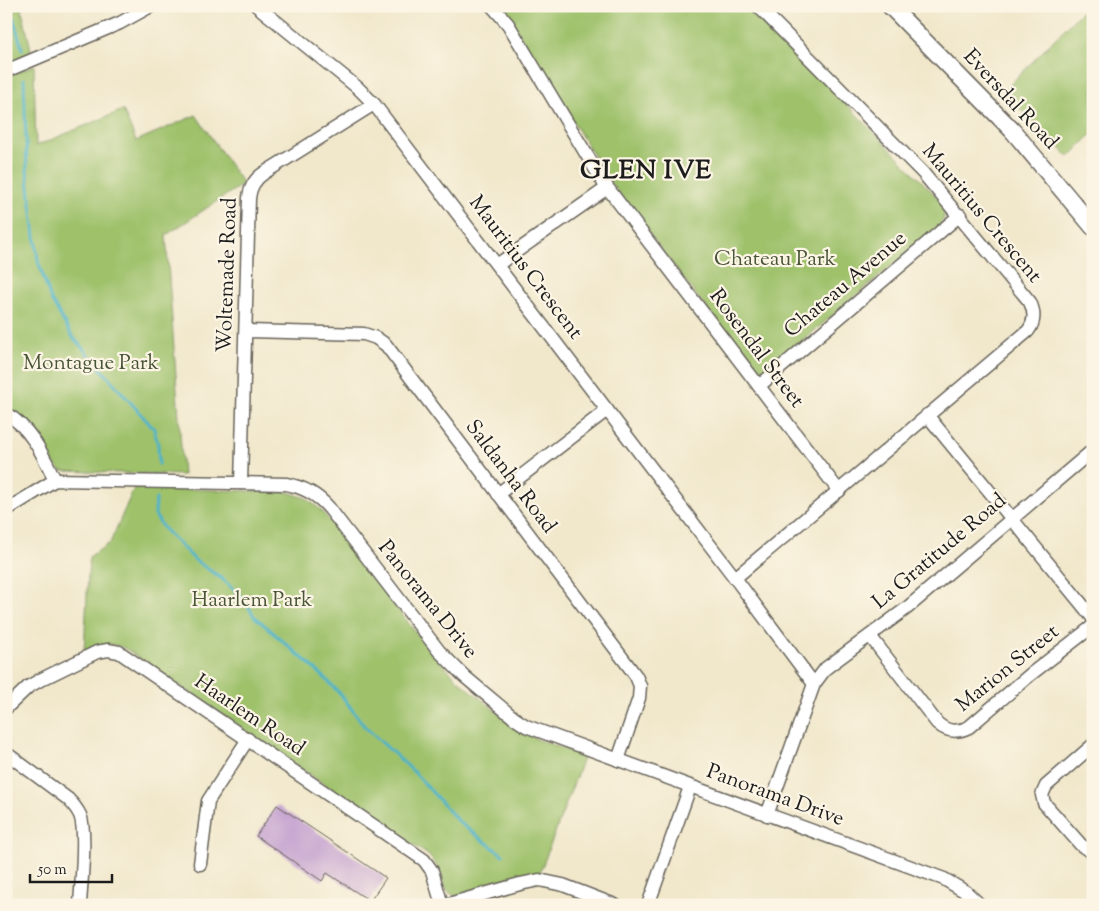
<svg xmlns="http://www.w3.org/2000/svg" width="1099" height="911" viewBox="0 0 1099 911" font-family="'Sorts Mill Goudy',serif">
  <rect width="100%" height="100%" fill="#fcf5e5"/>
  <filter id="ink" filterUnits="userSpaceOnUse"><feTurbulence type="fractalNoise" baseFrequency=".02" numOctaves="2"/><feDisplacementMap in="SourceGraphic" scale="10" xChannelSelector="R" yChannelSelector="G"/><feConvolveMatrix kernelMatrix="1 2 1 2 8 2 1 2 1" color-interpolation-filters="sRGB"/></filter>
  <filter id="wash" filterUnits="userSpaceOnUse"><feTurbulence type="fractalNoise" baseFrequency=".0096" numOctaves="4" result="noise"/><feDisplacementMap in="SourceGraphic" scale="20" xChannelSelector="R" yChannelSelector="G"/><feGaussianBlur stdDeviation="1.12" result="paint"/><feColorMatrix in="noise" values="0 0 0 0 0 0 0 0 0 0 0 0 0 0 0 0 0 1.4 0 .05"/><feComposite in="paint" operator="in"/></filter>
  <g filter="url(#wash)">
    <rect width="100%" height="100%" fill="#f1e8cc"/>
    <g fill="#9ec16b" stroke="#5d6e44">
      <path d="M 6,6 L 21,6 L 32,54 L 6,65 Z"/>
      <path d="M 500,6 L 751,6 L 941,201 C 946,210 946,218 939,226 L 770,368 C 762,371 757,370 750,366 L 608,179 L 510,18 Z"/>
      <path d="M 1087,6 L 1093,6 L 1093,133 L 1069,157 L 1003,92 Z"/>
      <path d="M 34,65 L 36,146 L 123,110 L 136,141 L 196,115 L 243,184 L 166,235 L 183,475 L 62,471 C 55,467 52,460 48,453 C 36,434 27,418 6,408 L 6,158 L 9,157 L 7,77 Z"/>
      <path d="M 134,488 L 287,492 L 306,498 L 322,511 L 427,647 L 458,680 L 519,730 L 537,739 L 584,756 L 539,875 L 457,896 C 442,893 444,880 438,868 C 435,864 432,859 428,855 L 126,649 C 110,641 99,645 84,651 L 89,557 L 110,543 Z"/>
    </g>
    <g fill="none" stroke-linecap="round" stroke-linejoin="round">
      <g stroke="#49b2c8" stroke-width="3">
        <path d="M 10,6 L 22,49"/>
        <path d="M 24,79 L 27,171 L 38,261 L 51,300 L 72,336 L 154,429 L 158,445 L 159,464"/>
        <path d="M 156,499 L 155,515 L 163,528 L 196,561 L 221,578 L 243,598 L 254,616 L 324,677 L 342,696 L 365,727 L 413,771 L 460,823 L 503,855"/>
      </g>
    </g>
    <g id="blocks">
      <path fill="#c29fcf" d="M 277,805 L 386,878 L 370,901 L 327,873 L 322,881 L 256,836 Z"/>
    </g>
  </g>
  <g filter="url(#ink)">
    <use href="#blocks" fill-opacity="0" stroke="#67635a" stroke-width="1"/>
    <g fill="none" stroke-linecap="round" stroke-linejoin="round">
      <g stroke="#67635a" stroke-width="15">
        <g id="minor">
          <path d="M 257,6 L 358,88 L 374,104 L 735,578 L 814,684"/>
          <path d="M 492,6 L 508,24 L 603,182 L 839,491"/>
          <path d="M 6,71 L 120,23 L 151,6"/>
          <path d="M 497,265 L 607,188"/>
          <path d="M 246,331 L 364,334 L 376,338 L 386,345 L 636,676 L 640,686 L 639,698 L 618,760"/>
          <path d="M 759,386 L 960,215"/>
          <path d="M 6,414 C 30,426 44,457 55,480"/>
          <path d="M 927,415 L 1093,618"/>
          <path d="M 241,483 L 249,198 C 250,187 255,179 264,173 L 374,104"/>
          <path d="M 498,494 L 607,410"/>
          <path d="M 6,510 L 55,480 L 286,484 C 304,487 317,494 329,508 L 439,651 L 464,676 L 514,718 L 526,726 L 944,879 L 966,892 L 980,905"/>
          <path d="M 735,578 L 1028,331 C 1035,322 1035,313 1030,302 L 923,173 L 758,6"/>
          <path d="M 870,636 L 937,723 C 947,732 957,733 969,727 L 1031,674 L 1093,626"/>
          <path d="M 6,708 L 28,687 L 40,680 L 97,652 L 108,650 L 119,652 L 424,860 L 432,871 L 442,905"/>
          <path d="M 1093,745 L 1046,786 L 1042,795 L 1044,803 L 1081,845 L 1087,849 L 1093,849"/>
          <path d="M 6,753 L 68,799 C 73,804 77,809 80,815 C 87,831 81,884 80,905"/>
          <path d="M 767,815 L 814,684 L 826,668 L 907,608 L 1093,450"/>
          <path d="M 200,864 L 208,801 L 248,739"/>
          <path d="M 445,905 L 520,884 L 539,880 L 563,885 L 615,905"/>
          <path d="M 648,905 L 690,787"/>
        </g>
      </g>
      <g stroke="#67635a" stroke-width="19">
        <path id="major" d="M 890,6 L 1012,130 L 1093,227"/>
      </g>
      <use href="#minor" stroke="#fff" stroke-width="12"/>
      <use href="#major" stroke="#fff" stroke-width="16"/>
    </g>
  </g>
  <g text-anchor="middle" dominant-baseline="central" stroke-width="4.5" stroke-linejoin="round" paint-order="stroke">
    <g font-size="21" fill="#1c1c1c" stroke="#fcf5e5">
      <text transform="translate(1010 100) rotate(47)">Eversdal Road</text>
      <text transform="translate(981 214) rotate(50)">Mauritius Crescent</text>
      <text transform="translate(525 268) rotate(53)">Mauritius Crescent</text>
      <text transform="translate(228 275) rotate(-88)">Woltemade Road</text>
      <text transform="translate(846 285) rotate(-40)">Chateau Avenue</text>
      <text transform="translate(756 349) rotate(53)">Rosendal Street</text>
      <text transform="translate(510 477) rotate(53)">Saldanha Road</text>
      <text transform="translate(940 552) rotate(-40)">La Gratitude Road</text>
      <text transform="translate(427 600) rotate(51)">Panorama Drive</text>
      <text transform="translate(1008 669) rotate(-39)">Marion Street</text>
      <text transform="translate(249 716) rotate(34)">Haarlem Road</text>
      <text transform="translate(775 796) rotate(20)">Panorama Drive</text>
    </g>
    <g font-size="21" fill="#4a5638" stroke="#fcf5e5">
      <text x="775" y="260">Chateau Park</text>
      <text x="91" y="364">Montague Park</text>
      <text x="252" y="601">Haarlem Park</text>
    </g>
    <g font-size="26" font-weight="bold" letter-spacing="1" fill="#1c1c1c" stroke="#fcf5e5">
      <text x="646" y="171">GLEN IVE</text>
    </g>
  </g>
  <rect width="1099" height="911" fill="none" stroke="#fcf5e5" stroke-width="25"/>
  <path d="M30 874v8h82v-8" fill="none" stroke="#1c1c1c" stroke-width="2.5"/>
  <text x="38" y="874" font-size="15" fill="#1c1c1c" stroke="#fcf5e5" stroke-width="4" paint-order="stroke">50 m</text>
</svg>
